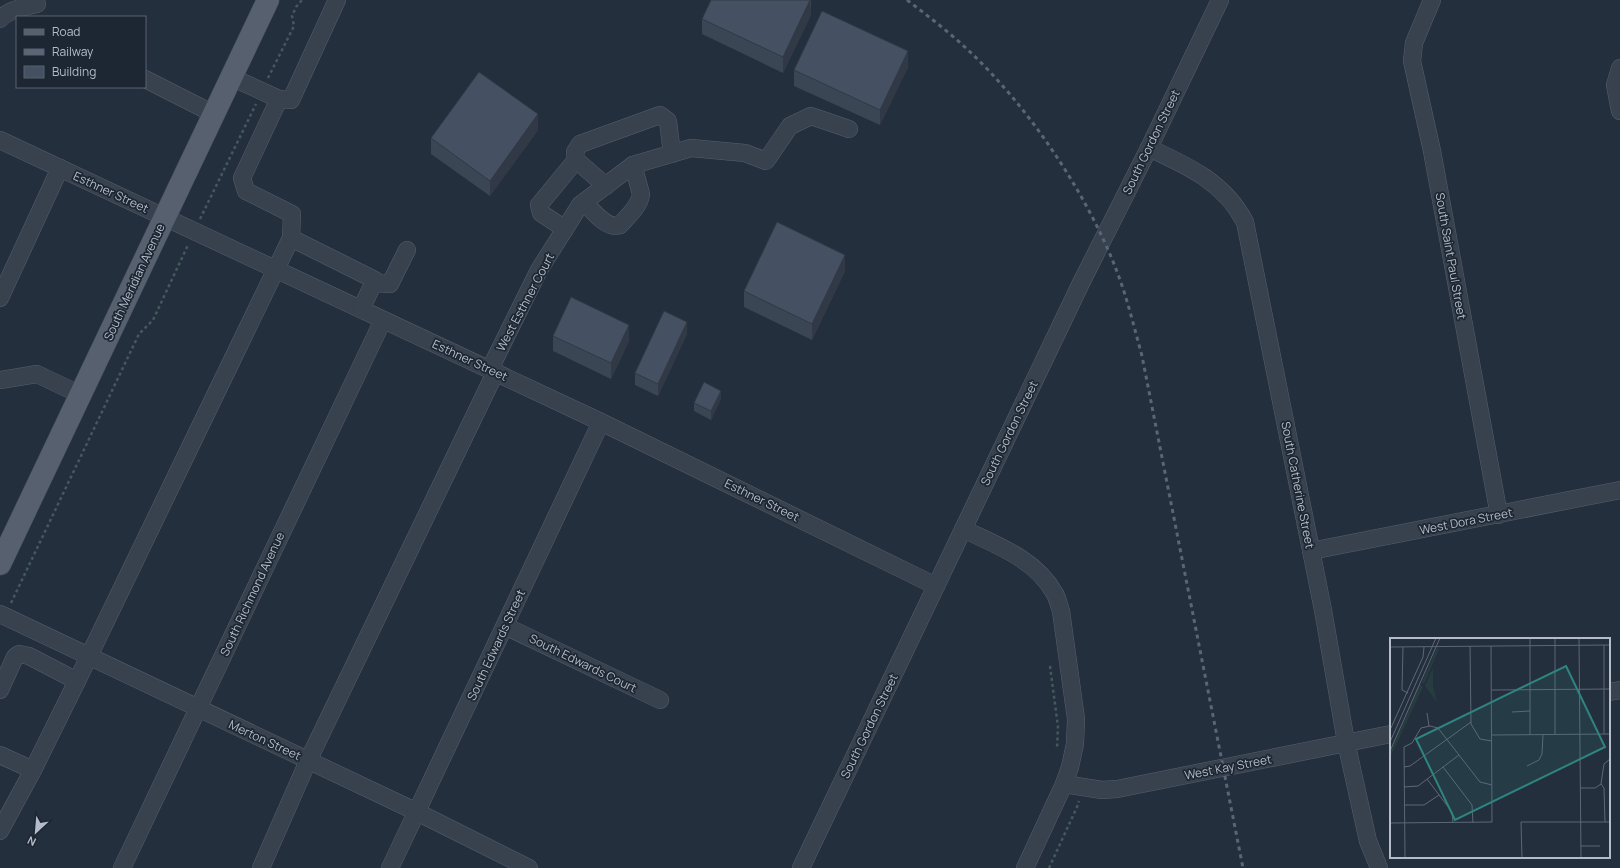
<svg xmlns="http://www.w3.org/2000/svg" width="1620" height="868" viewBox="0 0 1620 868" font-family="Manrope,sans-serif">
  <rect width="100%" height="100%" fill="#242f3e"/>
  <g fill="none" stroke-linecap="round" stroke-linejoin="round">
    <g stroke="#565f6c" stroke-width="18">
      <g id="minor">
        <path d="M 1432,0 L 1414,43 L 1412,61 L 1432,151 L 1499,515"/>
        <path d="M 0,19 C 10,9 24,7 37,4"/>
        <path d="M 1620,68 L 1615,85 L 1620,111"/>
        <path d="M 231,77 L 279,99 L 291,100 L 337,0"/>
        <path d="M 145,79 L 214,114"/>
        <path d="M 279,99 L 242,178 L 246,191 L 292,214 L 291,238"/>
        <path d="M 0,140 L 601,422 L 936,586"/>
        <path d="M 1149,148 C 1188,166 1224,182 1245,222 L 1323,610 L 1346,742 L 1368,841 L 1379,868"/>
        <path d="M 606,186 L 576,160 L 575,152 L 580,144 L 660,115 L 668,121 L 672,154"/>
        <path d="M 584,202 C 593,211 607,230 620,225 C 628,216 640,206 641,194 L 633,165"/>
        <path d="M 565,229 L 541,213 L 539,205 L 576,160"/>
        <path d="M 373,283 L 390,284 L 407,250"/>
        <path d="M 0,298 L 60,168"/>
        <path d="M 490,369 L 539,270 L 580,205 L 633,165 L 691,148 L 745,153 L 766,161 L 790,126 L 811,116 L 849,129"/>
        <path d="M 0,380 L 37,374 L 81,395"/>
        <path d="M 963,529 C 996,545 1036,559 1055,594 C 1058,599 1059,606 1061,611 L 1076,719 L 1075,744 L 1070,767 L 1064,784 L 1025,868"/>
        <path d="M 1311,551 L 1620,490"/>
        <path d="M 0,614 L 417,812 L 529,868"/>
        <path d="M 505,626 L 660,700"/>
        <path d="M 0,690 L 15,657 L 19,654 L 29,656 L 77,681"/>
        <path d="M 1609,692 L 1620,690"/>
        <path d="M 0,755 L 33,770"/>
        <path d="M 1064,784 L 1102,790 L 1117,789 L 1391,734"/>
        <path d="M 0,831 L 33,770 L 77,681 L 291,238 L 375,280 L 361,309"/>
        <path d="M 122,868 L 383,320"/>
        <path d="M 261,868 L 308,761 L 496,371"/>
        <path d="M 390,868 L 601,422"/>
        <path d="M 801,868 L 1081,283 L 1149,148 L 1220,0"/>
      </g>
    </g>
    <g stroke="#414a57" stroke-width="23">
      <path id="major" d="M 0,564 L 268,0"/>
    </g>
    <g stroke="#44595c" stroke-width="2.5" stroke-dasharray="3 3" stroke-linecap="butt">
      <path d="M 268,78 L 294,26 L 292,16 L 296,7 L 302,0"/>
      <path d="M 200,219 L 256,104"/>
      <path d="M 11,603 L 139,334 L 153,320 L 188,245"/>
      <path d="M 1050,666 L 1058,727 L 1057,748"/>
      <path d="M 1049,868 L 1077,807 L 1079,801"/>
    </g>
    <use href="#minor" stroke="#38414e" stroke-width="17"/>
    <use href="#major" stroke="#56606e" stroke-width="22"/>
    <path stroke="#5a6575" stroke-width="3" stroke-dasharray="4 4" stroke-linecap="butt" d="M 907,0 C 928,16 949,32 968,50 C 1028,106 1086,192 1116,269 C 1127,297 1134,327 1142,356 L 1243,868"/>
  </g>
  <g fill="#3b4654">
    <path d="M 811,0 L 811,15 L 783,73 L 702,34 L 702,19 Z"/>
    <path d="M 908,67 L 880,125 L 794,86 L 794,70 Z"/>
    <path d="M 538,130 L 490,196 L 431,154 L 431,138 Z"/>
    <path d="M 845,271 L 812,340 L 744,307 L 744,291 Z"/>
    <path d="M 687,334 L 658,396 L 635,385 L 635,373 Z"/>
    <path d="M 553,336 L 629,341 L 611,379 L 553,351 Z"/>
    <path d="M 721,399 L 711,420 L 694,411 L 694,403 Z"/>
  </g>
  <g fill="#303945">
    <path d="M 810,0 L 811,15 L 783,73 L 783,57 Z"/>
    <path d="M 908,51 L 908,67 L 880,125 L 880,110 Z"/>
    <path d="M 538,114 L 538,130 L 490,196 L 490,181 Z"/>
    <path d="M 845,255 L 845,271 L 812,340 L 812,324 Z"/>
    <path d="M 687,322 L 687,334 L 658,396 L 658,384 Z"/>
    <path d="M 629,325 L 629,341 L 611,379 L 611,363 Z"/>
    <path d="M 721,391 L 721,399 L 711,420 L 711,411 Z"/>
  </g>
  <g fill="#455162" stroke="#303945">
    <path d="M 711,0 L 810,0 L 783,57 L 702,19 Z"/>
    <path d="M 822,11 L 908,51 L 880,110 L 794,70 Z"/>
    <path d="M 479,72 L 538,114 L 490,181 L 431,138 Z"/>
    <path d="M 777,222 L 845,255 L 812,324 L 744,291 Z"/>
    <path d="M 571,297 L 629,325 L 611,363 L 553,336 Z"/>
    <path d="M 664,311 L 687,322 L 658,384 L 635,373 Z"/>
    <path d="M 704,382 L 721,391 L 711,411 L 694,403 Z"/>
  </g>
  <g text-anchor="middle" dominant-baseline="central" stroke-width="3.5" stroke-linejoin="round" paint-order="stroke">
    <g font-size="12" fill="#b4bcc9" stroke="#1d2633">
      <text transform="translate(1151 142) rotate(-64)">South Gordon Street</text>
      <text transform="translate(111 192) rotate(25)">Esthner Street</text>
      <text transform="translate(1451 256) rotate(80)">South Saint Paul Street</text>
      <text transform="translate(134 282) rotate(-65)">South Meridian Avenue</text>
      <text transform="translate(525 302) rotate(-62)">West Esthner Court</text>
      <text transform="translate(470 360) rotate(25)">Esthner Street</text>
      <text transform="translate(1009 433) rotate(-64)">South Gordon Street</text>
      <text transform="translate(1298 485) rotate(79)">South Catherine Street</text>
      <text transform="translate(762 500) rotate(26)">Esthner Street</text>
      <text transform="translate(1466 521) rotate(-11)">West Dora Street</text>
      <text transform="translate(252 594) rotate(-65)">South Richmond Avenue</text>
      <text transform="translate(496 645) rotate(-65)">South Edwards Street</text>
      <text transform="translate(583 663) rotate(26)">South Edwards Court</text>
      <text transform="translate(869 726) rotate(-64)">South Gordon Street</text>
      <text transform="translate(265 740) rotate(25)">Merton Street</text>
      <text transform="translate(1228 767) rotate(-11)">West Kay Street</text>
    </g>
  </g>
  <g transform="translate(1390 638)">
    <rect width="220" height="220" fill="#242f3e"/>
    <path d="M 47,10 L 49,11 L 34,46 L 32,44 ZM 43,30 L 43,48 L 47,64 L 35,48 ZM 30,46 L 33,49 L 0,120 L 0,115 Z" fill="#263c3f"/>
    <path fill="none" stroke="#5e6776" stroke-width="1" d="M 165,0 L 165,96M 189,0 L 191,220M 214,7 L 214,96M 80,8 L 81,86 L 90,101 L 102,103M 0,9 L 220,7M 13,9 L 12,52 L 18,55M 102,52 L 220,51M 122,74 L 140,73M 37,75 L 39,88M 0,92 L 33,19 L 34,9M 102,97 L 220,96M 140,97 L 140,0M 0,104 L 46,0M 0,113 L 50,0M 137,128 L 149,122 L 152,116 L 153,97M 14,129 L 20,128 L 81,84M 53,129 L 82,167 L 83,185M 37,141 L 62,174 L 63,185M 211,146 L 214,150 L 215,184M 14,149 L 28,148 L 69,117M 191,150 L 205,150 L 211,146 L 214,126 L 220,121M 15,167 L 34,167 L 49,157M 0,185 L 102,184 L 101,8M 191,208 L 210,208M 15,220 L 14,109 L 22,105 L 31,90 L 40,88 L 48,90 L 90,144 L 102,147M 132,220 L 131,184 L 220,184"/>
    <path fill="#308480" fill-opacity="0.15" stroke="#308480" stroke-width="2" d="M 176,28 L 215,109 L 65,182 L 26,101 Z"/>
    <rect width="220" height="220" fill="none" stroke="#b4bcc9" stroke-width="2"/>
  </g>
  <rect x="16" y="16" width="130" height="72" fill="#1d2633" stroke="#59626f"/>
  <rect x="24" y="29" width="20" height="6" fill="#56606e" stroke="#59626f"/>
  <text x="52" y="36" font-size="12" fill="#b4bcc9">Road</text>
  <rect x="24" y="49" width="20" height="6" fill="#5a6575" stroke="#59626f"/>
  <text x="52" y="56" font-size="12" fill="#b4bcc9">Railway</text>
  <rect x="24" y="66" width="20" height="12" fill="#455162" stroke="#59626f"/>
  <text x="52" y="76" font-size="12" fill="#b4bcc9">Building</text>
  <g transform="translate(36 832) rotate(206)" stroke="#1d2633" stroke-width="3" paint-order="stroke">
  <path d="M0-3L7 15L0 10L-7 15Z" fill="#b4bcc9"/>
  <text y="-6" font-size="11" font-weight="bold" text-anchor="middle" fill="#b4bcc9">N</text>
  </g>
</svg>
